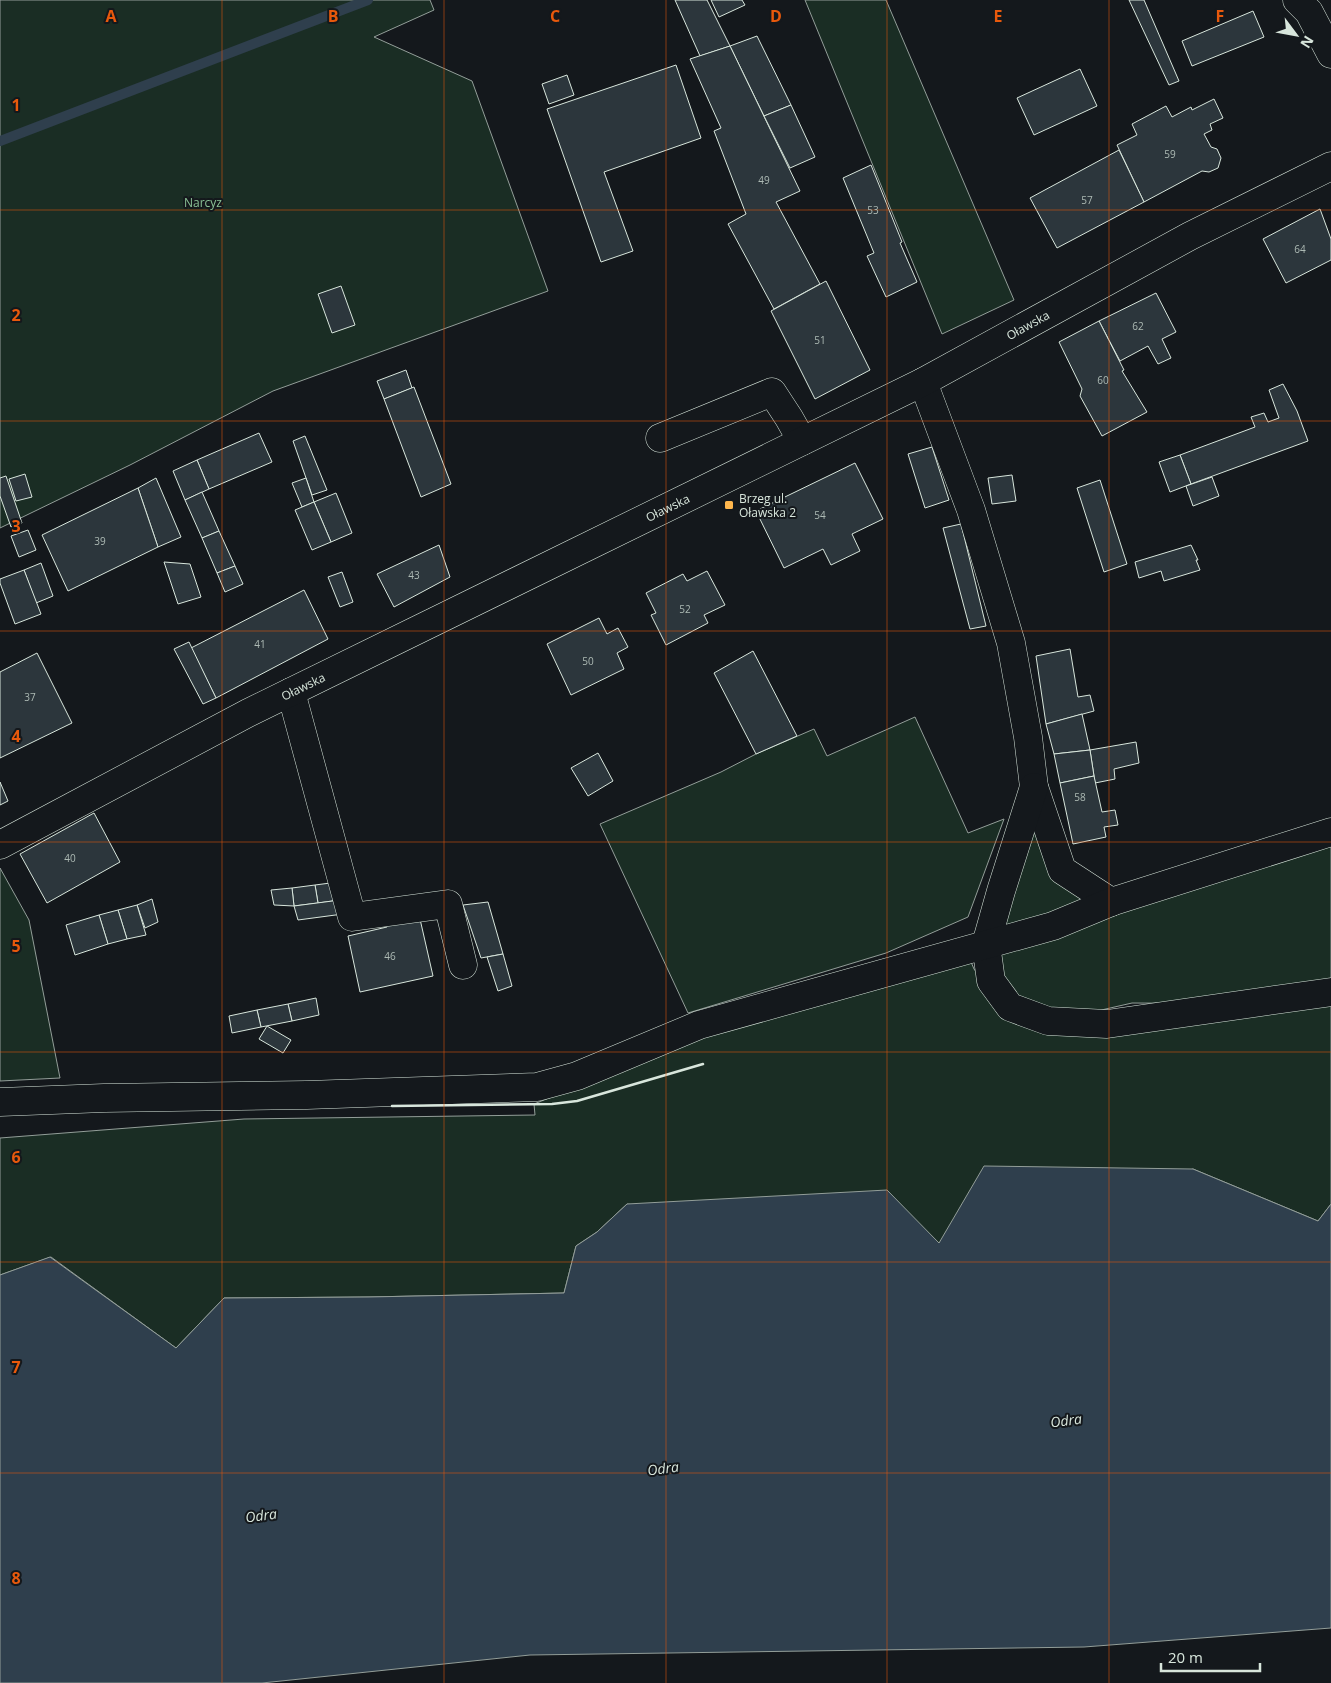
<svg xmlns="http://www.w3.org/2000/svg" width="1331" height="1683" viewBox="0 0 1331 1683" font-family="'Open Sans',sans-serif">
  <rect width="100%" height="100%" fill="#14181c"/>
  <g fill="#1a2d24" stroke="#939e99">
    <path d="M 0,0 L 430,0 L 434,10 L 374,37 L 472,81 L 548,291 L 273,391 L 130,465 L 0,528 Z"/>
    <path d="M 805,0 L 886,0 L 1014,300 L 942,334 Z"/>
    <path d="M 915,717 L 968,833 L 1004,819 L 968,917 L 886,953 L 688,1013 L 600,824 L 721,772 L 756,754 L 814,729 L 827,756 Z"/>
    <path d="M 1032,807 L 1096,901 L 995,934 Z"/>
    <path d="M 1331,842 L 1331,1204 L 1318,1221 L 1193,1169 L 939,1243 L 627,1204 L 597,1232 L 576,1246 L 564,1293 L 368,1297 L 224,1298 L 176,1348 L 51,1257 L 0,1275 L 0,1138 L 244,1119 L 535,1115 L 534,1104 L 711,1033 L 971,962 L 974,969 L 996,1001 L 1028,1020 L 1309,1004 L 1132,1003 L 1084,1014 L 1022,1005 L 1004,985 L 1000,949 Z"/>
    <path d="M 0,868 L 29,920 L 60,1078 L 0,1081 Z"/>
  </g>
  <path fill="#2f3f4d" stroke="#939e99" d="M 984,1166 L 1193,1169 L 1318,1221 L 1331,1204 L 1331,1628 L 1084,1647 L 530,1655 L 262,1683 L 0,1683 L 0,1275 L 50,1257 L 176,1348 L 224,1298 L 368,1297 L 564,1293 L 576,1246 L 597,1232 L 627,1204 L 887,1190 L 939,1243 Z"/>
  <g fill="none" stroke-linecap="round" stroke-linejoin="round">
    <path stroke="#2f3f4d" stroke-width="10" d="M 0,141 L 368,0"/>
  </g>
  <g fill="#2c363c" stroke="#d8e6dc">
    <path d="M 675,0 L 707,0 L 730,46 L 700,56 Z"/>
    <path d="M 711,0 L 742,0 L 745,5 L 719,17 Z"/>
    <path d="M 1129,0 L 1144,0 L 1179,81 L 1169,85 Z"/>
    <path d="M 1253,11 L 1264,37 L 1192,66 L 1182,41 Z"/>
    <path d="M 757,36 L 791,105 L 764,116 L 730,46 Z"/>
    <path d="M 730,46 L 800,191 L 776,202 L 820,284 L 774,309 L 728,224 L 746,214 L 714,131 L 721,128 L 690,59 Z"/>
    <path d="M 676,65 L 701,138 L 604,172 L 633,251 L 601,262 L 547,109 Z"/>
    <path d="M 1080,69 L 1097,106 L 1034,135 L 1017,98 Z"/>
    <path d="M 567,75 L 574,95 L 549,104 L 542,84 Z"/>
    <path d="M 1214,99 L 1223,118 L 1210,124 L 1212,130 L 1204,134 L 1211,147 L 1217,149 L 1221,158 L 1218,168 L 1209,172 L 1202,171 L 1144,202 L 1117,145 L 1137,135 L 1132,124 L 1166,106 L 1172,117 L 1191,107 L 1192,110 Z"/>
    <path d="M 791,105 L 815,157 L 790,168 L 764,116 Z"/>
    <path d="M 1119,150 L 1144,202 L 1057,248 L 1030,198 Z"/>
    <path d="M 871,165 L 902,242 L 900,243 L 917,282 L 886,297 L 867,256 L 874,253 L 843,178 Z"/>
    <path d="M 1320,209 L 1331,239 L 1331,260 L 1286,283 L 1263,239 Z"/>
    <path d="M 826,281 L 870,370 L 815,399 L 771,311 Z"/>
    <path d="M 341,286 L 355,325 L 332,333 L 318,294 Z"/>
    <path d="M 1156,293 L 1176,332 L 1162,339 L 1171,358 L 1158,364 L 1148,346 L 1120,361 L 1099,321 Z"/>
    <path d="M 1099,321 L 1124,370 L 1122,371 L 1147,412 L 1102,436 L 1080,396 L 1082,389 L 1059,342 Z"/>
    <path d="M 406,370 L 412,388 L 384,399 L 377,381 Z"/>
    <path d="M 1283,384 L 1297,411 L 1308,441 L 1191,484 L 1180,455 L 1255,427 L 1251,417 L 1264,413 L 1268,422 L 1279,418 L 1269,390 Z"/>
    <path d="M 414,387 L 451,484 L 421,497 L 384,399 Z"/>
    <path d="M 259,433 L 272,462 L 209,489 L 197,460 Z"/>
    <path d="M 305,436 L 327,490 L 312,495 L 293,441 Z"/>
    <path d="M 932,447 L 949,500 L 925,508 L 908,454 Z"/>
    <path d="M 1180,455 L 1191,484 L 1170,492 L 1159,462 Z"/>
    <path d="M 197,460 L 209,489 L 185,500 L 173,471 Z"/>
    <path d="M 855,463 L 883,519 L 852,534 L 860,551 L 831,565 L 823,549 L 784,568 L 756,511 Z"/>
    <path d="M 25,474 L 32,497 L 16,501 L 9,479 Z"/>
    <path d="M 1012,475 L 1016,501 L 992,504 L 988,478 Z"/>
    <path d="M 6,476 L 22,523 L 11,527 L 0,496 L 0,478 Z"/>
    <path d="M 1212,477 L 1219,496 L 1193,506 L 1186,486 Z"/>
    <path d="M 156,478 L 181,537 L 158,547 L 138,488 Z"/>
    <path d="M 306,478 L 314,502 L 302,507 L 292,483 Z"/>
    <path d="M 1100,480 L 1127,564 L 1104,572 L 1077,488 Z"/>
    <path d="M 138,488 L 158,547 L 68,591 L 42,535 Z"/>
    <path d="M 202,492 L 219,531 L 202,538 L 185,500 Z"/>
    <path d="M 336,493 L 352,533 L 331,542 L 314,502 Z"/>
    <path d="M 314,502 L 331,542 L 312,550 L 295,510 Z"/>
    <path d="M 961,524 L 986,626 L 970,629 L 943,528 Z"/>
    <path d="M 28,530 L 36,550 L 19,557 L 11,536 Z"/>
    <path d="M 219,531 L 235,566 L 217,573 L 202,538 Z"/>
    <path d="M 439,545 L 450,577 L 394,607 L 377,574 Z"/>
    <path d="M 1191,545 L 1198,560 L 1196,560 L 1200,570 L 1164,581 L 1161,571 L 1139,578 L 1135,562 Z"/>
    <path d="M 164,562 L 190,564 L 201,597 L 178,604 Z"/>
    <path d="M 41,563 L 53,596 L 36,603 L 24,570 Z"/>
    <path d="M 235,566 L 243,584 L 225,592 L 217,573 Z"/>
    <path d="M 24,570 L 41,614 L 15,624 L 0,583 L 0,579 Z"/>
    <path d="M 707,571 L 725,605 L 704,615 L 708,623 L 666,645 L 651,615 L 656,613 L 646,593 L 683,574 L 687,581 Z"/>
    <path d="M 342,572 L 353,602 L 340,607 L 328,577 Z"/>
    <path d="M 304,590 L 328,639 L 216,698 L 191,648 Z"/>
    <path d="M 599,618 L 607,634 L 618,628 L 628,647 L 617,653 L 624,669 L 571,695 L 547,644 Z"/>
    <path d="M 189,642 L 216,698 L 203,704 L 174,649 Z"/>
    <path d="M 1070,649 L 1078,697 L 1090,695 L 1094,711 L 1046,724 L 1036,656 Z"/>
    <path d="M 753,651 L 797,736 L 756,754 L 714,673 Z"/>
    <path d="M 37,653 L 72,723 L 0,758 L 0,672 Z"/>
    <path d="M 1082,714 L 1090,750 L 1054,754 L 1046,724 Z"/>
    <path d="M 1136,742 L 1139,763 L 1114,769 L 1115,779 L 1095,783 L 1090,750 Z"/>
    <path d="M 1090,750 L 1094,776 L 1060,783 L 1054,754 Z"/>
    <path d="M 598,753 L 613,781 L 588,796 L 571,768 Z"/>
    <path d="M 1094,776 L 1102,812 L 1115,810 L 1118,825 L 1104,827 L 1106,837 L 1073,844 L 1060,783 Z"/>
    <path d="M 0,782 L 8,801 L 0,805 Z"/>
    <path d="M 94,813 L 120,862 L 47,903 L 20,854 Z"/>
    <path d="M 338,882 L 340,900 L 318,903 L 315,885 Z"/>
    <path d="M 315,885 L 318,903 L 294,906 L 292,888 Z"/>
    <path d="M 292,888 L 294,906 L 274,905 L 271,890 Z"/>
    <path d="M 152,899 L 158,922 L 145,928 L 137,905 Z"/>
    <path d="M 340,900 L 343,914 L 298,920 L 294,906 Z"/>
    <path d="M 488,902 L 503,954 L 481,958 L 463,905 Z"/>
    <path d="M 137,905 L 146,935 L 127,939 L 118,910 Z"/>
    <path d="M 118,910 L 127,939 L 108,944 L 99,915 Z"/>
    <path d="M 99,915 L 108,944 L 75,955 L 66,925 Z"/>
    <path d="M 420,919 L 433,976 L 360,992 L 348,936 L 387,927 L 385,920 Z"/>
    <path d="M 503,954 L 512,986 L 498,991 L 487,957 Z"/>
    <path d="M 316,998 L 319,1015 L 292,1021 L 288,1004 Z"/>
    <path d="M 288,1004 L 292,1021 L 261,1027 L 257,1010 Z"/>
    <path d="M 257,1010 L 261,1027 L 232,1033 L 229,1016 Z"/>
    <path d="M 267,1026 L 291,1040 L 283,1053 L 259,1039 Z"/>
  </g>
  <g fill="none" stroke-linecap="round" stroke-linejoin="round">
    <g stroke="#d8e6dc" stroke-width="29">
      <g id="minor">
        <path d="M 1297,0 L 1309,12 L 1331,54"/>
        <path d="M 923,382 L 971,510 L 1011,643 L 1028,737 L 1034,787 L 1062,870 L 1111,902"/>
        <path d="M 660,438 L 772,392 L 789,418 L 802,441"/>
        <path d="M 291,692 L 352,917 L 448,904 L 463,965"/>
        <path d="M 1034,787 L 1001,891 L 986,944 L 991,981 L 1010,1007 L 1048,1021 L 1107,1024 L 1331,992"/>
        <path id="s1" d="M 0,845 L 248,713 L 923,382 L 1190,236 L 1331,166"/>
        <path d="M 0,1102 L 104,1098 L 307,1095 L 537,1087 L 577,1076 L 699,1025 L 1053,926 L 1111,902 L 1331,832"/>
      </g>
    </g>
    <use href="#minor" stroke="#14181c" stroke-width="28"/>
    <path stroke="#d8e6dc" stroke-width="2.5" d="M 392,1106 L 552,1104 L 577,1101 L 703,1064"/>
  </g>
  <path fill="none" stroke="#e8590c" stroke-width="1" stroke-opacity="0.55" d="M 222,0 L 222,1683M 444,0 L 444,1683M 666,0 L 666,1683M 887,0 L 887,1683M 1109,0 L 1109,1683M 0,210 L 1331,210M 0,421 L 1331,421M 0,631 L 1331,631M 0,842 L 1331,842M 0,1052 L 1331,1052M 0,1262 L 1331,1262M 0,1473 L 1331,1473"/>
  <rect fill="#ffb74d" stroke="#14181c" stroke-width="2" x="724" y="500" width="10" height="10" rx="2.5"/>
  <g text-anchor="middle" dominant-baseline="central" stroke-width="4" stroke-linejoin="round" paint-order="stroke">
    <g font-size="10" fill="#adbab4">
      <text x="1170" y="154">59</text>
      <text x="764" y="180">49</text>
      <text x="1087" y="200">57</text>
      <text x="873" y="210">53</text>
      <text x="1300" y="249">64</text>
      <text x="1138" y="326">62</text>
      <text x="820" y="340">51</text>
      <text x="1103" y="380">60</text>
      <text x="820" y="515">54</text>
      <text x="100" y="541">39</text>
      <text x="414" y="575">43</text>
      <text x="685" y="609">52</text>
      <text x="260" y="644">41</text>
      <text x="588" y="661">50</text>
      <text x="30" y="697">37</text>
      <text x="1080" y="797">58</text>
      <text x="70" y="858">40</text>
      <text x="390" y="956">46</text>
    </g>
    <g font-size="12" fill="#8ac095" stroke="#14181c">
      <text x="203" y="202">Narcyz</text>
    </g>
    <g font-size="12" fill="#d8e6dc" stroke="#14181c">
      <text stroke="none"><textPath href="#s1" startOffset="1152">Oławska</textPath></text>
      <text stroke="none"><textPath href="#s1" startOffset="748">Oławska</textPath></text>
      <text stroke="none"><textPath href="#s1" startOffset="342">Oławska</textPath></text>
    </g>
    <g font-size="12" fill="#d8e6dc" stroke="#14181c" text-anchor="start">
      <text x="739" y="498">Brzeg ul.<tspan x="739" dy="14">Oławska 2</tspan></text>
    </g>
    <g font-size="14" font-style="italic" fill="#d8e6dc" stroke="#14181c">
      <text transform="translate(1066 1420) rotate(-7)">Odra</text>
      <text transform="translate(663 1468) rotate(-7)">Odra</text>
      <text transform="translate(261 1515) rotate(-7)">Odra</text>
    </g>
  </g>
  <g font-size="16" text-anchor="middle" font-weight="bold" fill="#e8590c" stroke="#14181c" stroke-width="4" stroke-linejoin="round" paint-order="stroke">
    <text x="111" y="22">A</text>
    <text x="333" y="22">B</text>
    <text x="555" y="22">C</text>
    <text x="776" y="22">D</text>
    <text x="998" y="22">E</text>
    <text x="1220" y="22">F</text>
    <text x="16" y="111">1</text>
    <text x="16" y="321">2</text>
    <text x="16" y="532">3</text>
    <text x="16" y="742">4</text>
    <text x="16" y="952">5</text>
    <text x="16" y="1163">6</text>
    <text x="16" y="1373">7</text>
    <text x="16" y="1584">8</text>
  </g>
  <g transform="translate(1296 35) rotate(122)" stroke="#14181c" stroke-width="4" paint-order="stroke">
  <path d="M0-4L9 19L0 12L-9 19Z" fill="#d8e6dc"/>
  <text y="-8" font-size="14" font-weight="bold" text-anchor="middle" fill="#d8e6dc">N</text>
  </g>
  <path d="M1161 1663v8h99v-8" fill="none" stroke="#d8e6dc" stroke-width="2.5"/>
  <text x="1168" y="1663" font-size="15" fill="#d8e6dc" stroke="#14181c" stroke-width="4" paint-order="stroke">20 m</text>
</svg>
